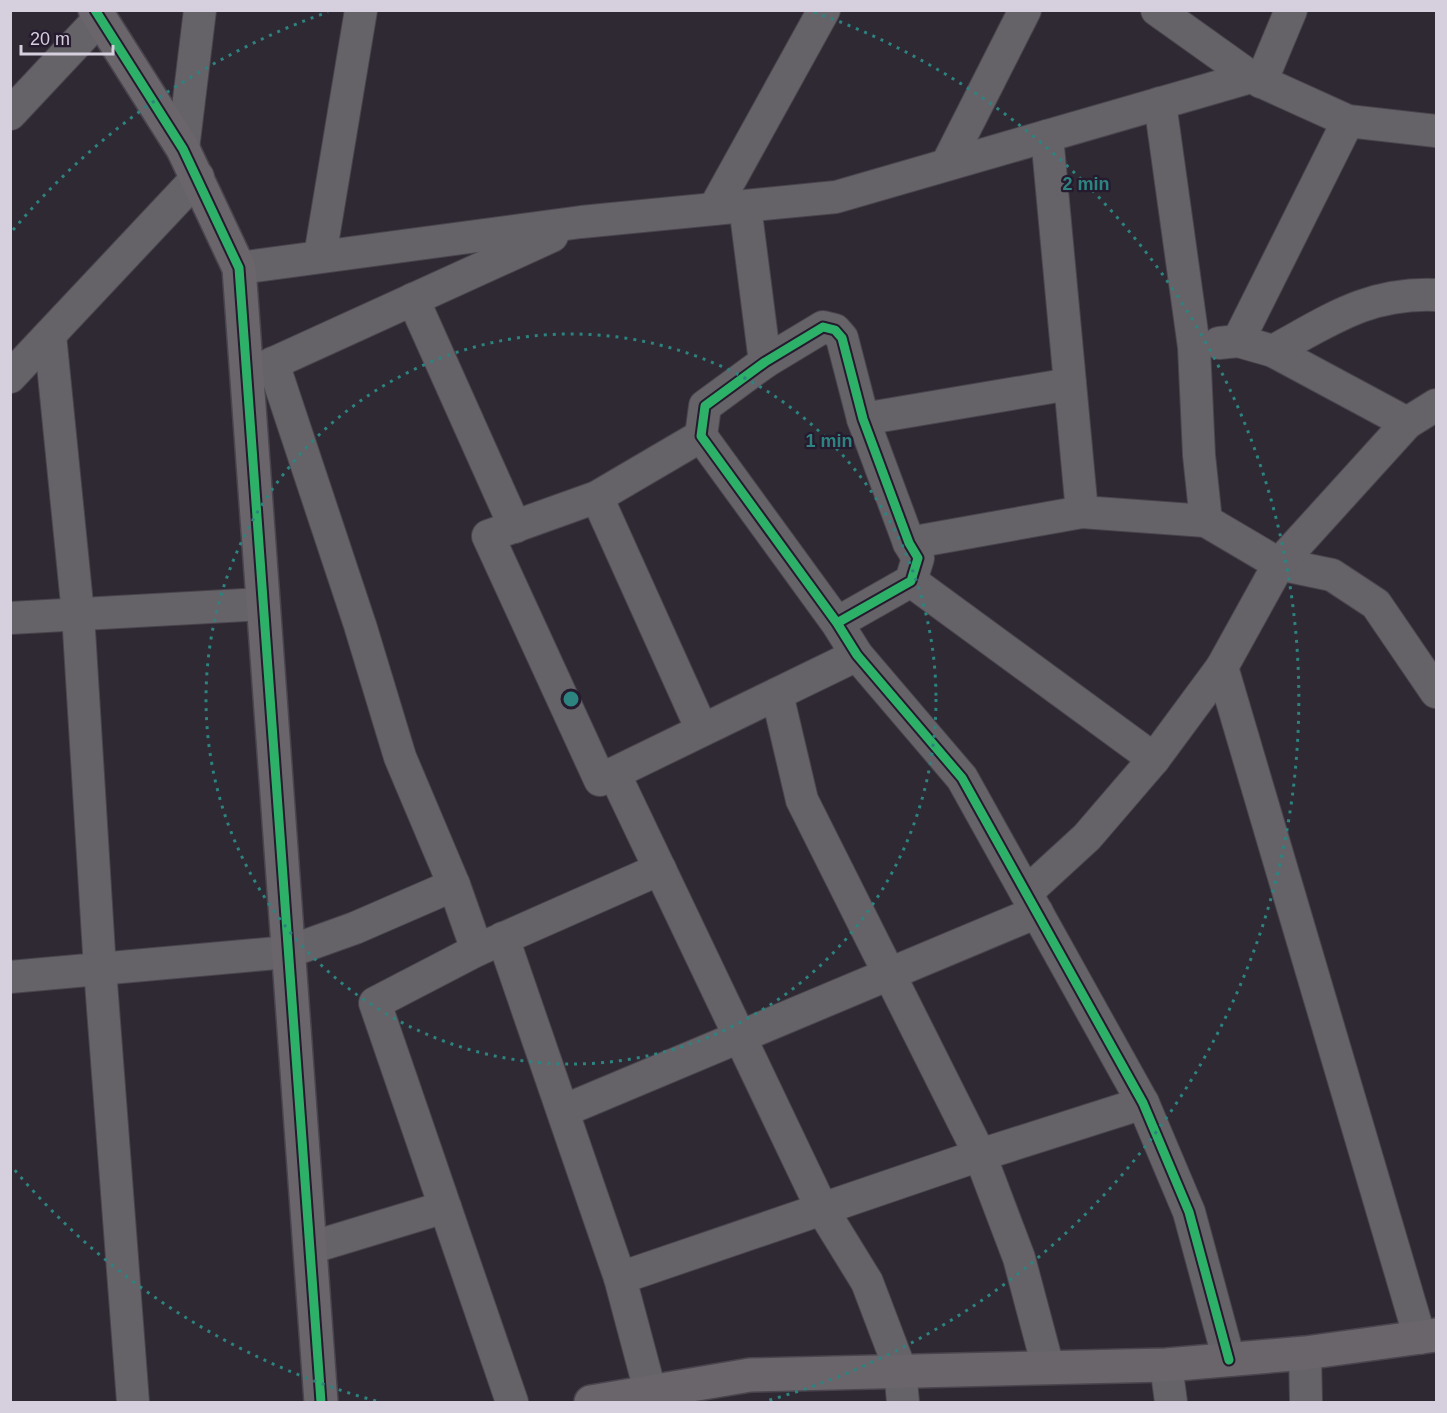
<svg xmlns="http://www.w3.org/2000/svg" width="1447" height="1413" viewBox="0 0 1447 1413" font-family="Arial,sans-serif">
  <rect width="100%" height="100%" fill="#2e2933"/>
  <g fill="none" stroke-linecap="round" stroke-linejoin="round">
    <g stroke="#49444d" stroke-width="34">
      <g id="street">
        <path d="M 1157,10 L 1251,77 L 1348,121 L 1436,131"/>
        <path d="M 1261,82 L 1291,10"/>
        <path d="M 1160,103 L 1194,347 L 1199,455 L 1206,521"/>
        <path d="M 10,114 L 100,18"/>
        <path d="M 1047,136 L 1082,512"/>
        <path d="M 183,149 L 200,10"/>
        <path d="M 947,164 L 1025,10"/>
        <path d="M 745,206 L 765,362"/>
        <path d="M 714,209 L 824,10"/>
        <path d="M 320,256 L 361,10"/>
        <path d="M 239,268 L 581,222 L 836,197 L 1251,77"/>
        <path d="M 413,299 L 515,527"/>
        <path d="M 50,335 L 78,614 L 100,969 L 133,1402"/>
        <path d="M 1238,341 L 1348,121"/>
        <path d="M 1219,343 L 1238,341 L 1273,351 L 1407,423"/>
        <path d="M 1273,351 C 1330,320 1369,292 1436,295"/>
        <path d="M 273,363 L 360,625 L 400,757 L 454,885 L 477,950"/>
        <path d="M 256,371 L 552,236"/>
        <path d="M 10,377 L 198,177"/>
        <path d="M 863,419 L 1070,384"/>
        <path d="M 701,436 L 597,497 L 488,536 L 600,780 L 857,655"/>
        <path d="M 597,497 L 702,730"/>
        <path d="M 909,543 L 1082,512 L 1206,521 L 1279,564 L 1332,575 L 1376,604 L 1436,692"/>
        <path d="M 911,581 L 1154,759"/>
        <path d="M 10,618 L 263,604"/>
        <path d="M 837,623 L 911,581 L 918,558 L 909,543 L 863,419 L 842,338 L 835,330 L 823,327 L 765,362 L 705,406 L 701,436 L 837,623 L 857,655 L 962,778 L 1143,1103 L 1189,1212 L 1229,1360"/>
        <path d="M 1222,667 L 1420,1338"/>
        <path d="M 777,694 L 802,800 L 980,1155 L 1019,1258 L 1048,1367"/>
        <path d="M 614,773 L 822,1209 L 867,1282 L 900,1369 L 903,1402"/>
        <path d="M 1026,893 L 1087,837 L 1154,759 L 1222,667 L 1279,564 L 1407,423 L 1436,405"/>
        <path d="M 503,938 L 620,1278 L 653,1402"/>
        <path d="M 10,977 L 288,952 L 355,928 L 454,885"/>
        <path d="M 563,1111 L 1037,912"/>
        <path d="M 310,1248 L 445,1207"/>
        <path d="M 620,1278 L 980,1155 L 1143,1103"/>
        <path d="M 1305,1353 L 1306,1402"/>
        <path d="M 1166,1365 L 1171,1402"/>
        <path d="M 512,1402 L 375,1003 L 477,950 L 660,869"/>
      </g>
    </g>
    <g stroke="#49444d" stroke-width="36">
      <g id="secondary">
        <path d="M 95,10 L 183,149 L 239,268 L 321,1402"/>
        <path d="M 591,1402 L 750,1375 L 1166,1365 L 1305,1353 L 1436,1335"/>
      </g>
    </g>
    <use href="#street" stroke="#656368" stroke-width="32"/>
    <use href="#secondary" stroke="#69656b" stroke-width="33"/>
    <g stroke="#251a2e" stroke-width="13">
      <g id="cycleway">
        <path d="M 95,10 L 183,149 L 239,268 L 321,1402"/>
        <path d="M 837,623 L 911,581 L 918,558 L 909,543 L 863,419 L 842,338 L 835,330 L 823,327 L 765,362 L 705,406 L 701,436 L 837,623 L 857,655 L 962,778 L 1143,1103 L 1189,1212 L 1229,1360"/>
      </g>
    </g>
    <use href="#cycleway" stroke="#2db169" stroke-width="9"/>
  </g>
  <g fill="none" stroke="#2d837f" stroke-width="3" stroke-dasharray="3 6">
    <circle cx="571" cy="699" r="365"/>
    <path d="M376 1401A729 729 0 0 1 13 1168M13 230A729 729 0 0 1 328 12M814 12A729 729 0 0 1 766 1401"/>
  </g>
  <circle cx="571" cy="699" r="9" fill="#2d837f" stroke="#251a2e" stroke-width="3"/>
  <g font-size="18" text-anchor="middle" font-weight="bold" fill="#2d837f" stroke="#251a2e" stroke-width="4.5" stroke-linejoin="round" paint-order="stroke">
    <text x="1086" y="190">2 min</text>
    <text x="829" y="447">1 min</text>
  </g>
  <rect width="1447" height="1413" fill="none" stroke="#d6cfdd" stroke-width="24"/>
  <path d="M21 45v9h92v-9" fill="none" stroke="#d6cfdd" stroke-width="3"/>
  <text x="30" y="45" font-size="18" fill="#d6cfdd" stroke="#251a2e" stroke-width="4.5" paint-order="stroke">20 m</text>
</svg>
